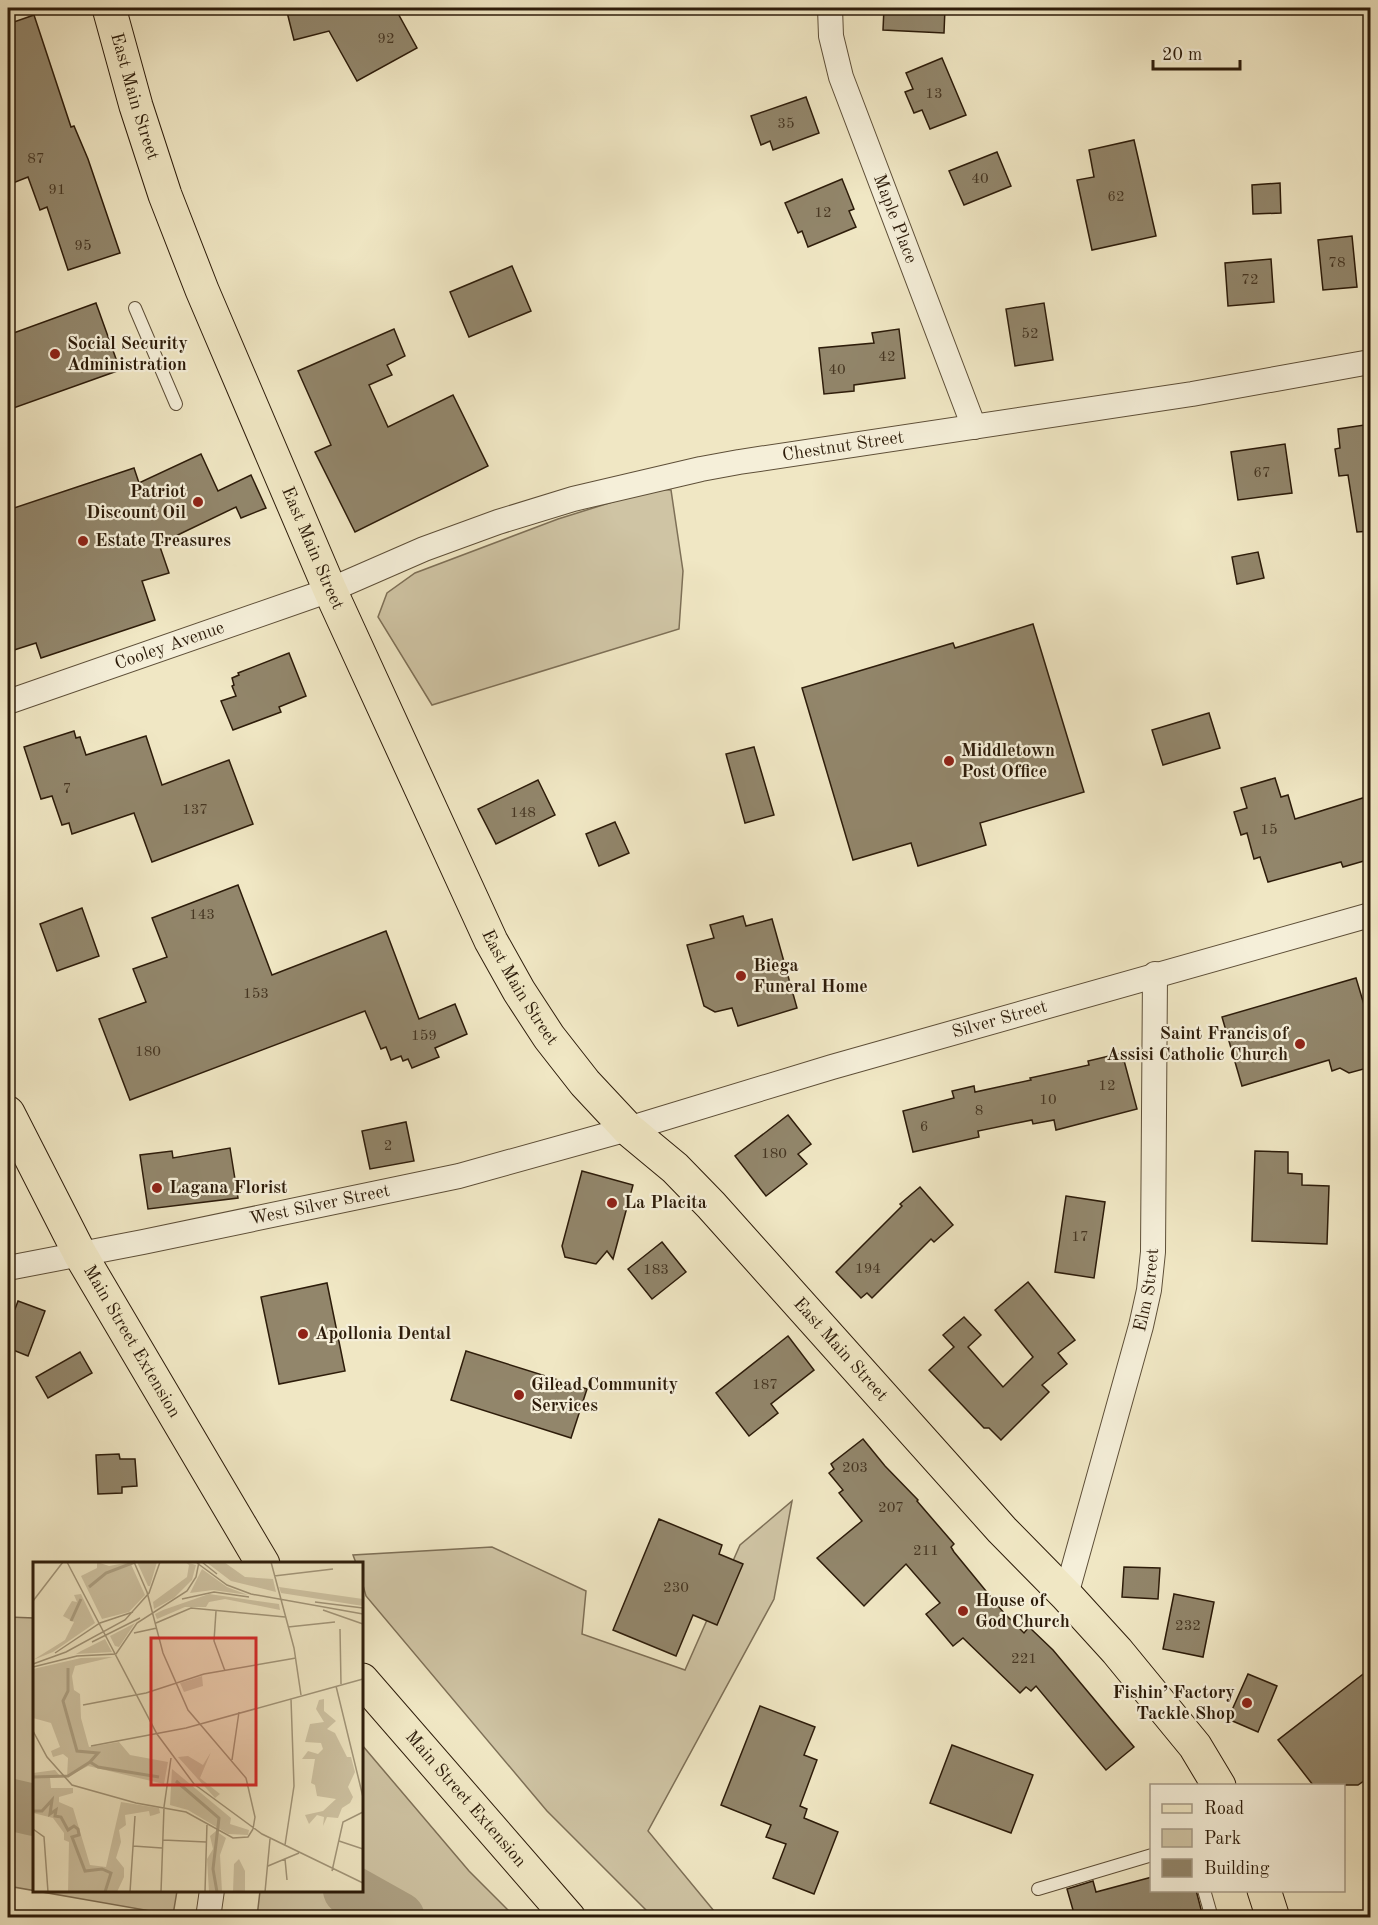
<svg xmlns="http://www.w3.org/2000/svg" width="1378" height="1925" viewBox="0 0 1378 1925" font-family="'Old Standard TT',serif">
  <rect width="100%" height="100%" fill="#f0e7c4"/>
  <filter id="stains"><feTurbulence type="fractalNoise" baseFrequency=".00333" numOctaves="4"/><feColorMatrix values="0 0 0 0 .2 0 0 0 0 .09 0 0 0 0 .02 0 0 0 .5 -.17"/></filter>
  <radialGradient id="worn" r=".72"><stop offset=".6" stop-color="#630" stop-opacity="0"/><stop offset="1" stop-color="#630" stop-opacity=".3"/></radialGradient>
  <g fill="#cfc4a4" stroke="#7e7057" stroke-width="1.5">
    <path d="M 654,489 L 671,490 L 683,571 L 679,629 L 432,705 L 378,617 L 387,593 L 415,573 L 558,519 Z"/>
    <path d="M 792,1501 L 774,1599 L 648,1831 L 719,1917 L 653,1917 L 547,1811 L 366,1596 L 362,1582 L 362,1564 L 356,1563 L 353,1555 L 492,1547 L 586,1591 L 582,1634 L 685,1670 L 740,1545 Z"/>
    <path d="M 8,1617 L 34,1618 L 34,1890 L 177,1891 L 173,1915 L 8,1886 Z"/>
    <path d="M 362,1745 L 469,1871 L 515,1917 L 257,1917 L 260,1891 L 362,1890 Z"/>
  </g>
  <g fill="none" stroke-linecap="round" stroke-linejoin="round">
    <g stroke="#aea285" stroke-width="52">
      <path d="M 8,1804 L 34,1810"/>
      <path d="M 349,1890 L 399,1918"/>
    </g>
  </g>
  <g fill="#92866b" stroke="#2d1c0a" stroke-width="1.5">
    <path d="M 286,8 L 395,8 L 417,48 L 357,81 L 329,31 L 294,40 Z"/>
    <path d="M 884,8 L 945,8 L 944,33 L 883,30 Z"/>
    <path d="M 34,15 L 71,127 L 74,126 L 88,159 L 120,253 L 68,270 L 47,207 L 40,210 L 28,177 L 8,185 L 8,152 L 13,149 L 8,132 L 8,24 Z"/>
    <path d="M 942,58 L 966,115 L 930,129 L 922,110 L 914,113 L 905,92 L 913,89 L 906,73 Z"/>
    <path d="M 806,97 L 819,133 L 773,150 L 770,141 L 761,145 L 751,116 Z"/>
    <path d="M 1134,140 L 1156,236 L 1092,250 L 1077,180 L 1094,177 L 1089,150 Z"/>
    <path d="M 997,152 L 1011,186 L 964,205 L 949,171 Z"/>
    <path d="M 842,179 L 854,209 L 849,211 L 856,227 L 808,247 L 802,231 L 798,233 L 785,203 Z"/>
    <path d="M 1280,183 L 1281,213 L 1253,214 L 1252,185 Z"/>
    <path d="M 1352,236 L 1357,287 L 1323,290 L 1318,240 Z"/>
    <path d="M 1271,259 L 1274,302 L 1228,306 L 1225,263 Z"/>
    <path d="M 512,266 L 531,311 L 469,337 L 450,292 Z"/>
    <path d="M 96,303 L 120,370 L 8,410 L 8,335 Z"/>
    <path d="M 1044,303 L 1053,360 L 1015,366 L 1006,309 Z"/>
    <path d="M 394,329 L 405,356 L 387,365 L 392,375 L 369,385 L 388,427 L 453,395 L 488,466 L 355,532 L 315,452 L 331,445 L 298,371 Z"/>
    <path d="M 899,329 L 905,378 L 854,385 L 854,391 L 824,394 L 819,348 L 874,343 L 872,333 Z"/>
    <path d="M 1371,424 L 1371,531 L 1357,532 L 1348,475 L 1339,476 L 1335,449 L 1340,448 L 1338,429 Z"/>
    <path d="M 1285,444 L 1292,493 L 1238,500 L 1231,452 Z"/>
    <path d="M 201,454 L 218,491 L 251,475 L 266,508 L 241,518 L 236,507 L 159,544 L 169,573 L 142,581 L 155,620 L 41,658 L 36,643 L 8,652 L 8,510 L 134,468 L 139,483 Z"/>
    <path d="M 1258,552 L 1264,578 L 1237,584 L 1232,557 Z"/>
    <path d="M 1033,624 L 1084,792 L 980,823 L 986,845 L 918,866 L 911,843 L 853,860 L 802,688 L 953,643 L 955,648 Z"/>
    <path d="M 289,653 L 306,696 L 279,707 L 281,712 L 233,730 L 221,701 L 236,696 L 232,686 L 234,685 L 232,678 L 239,675 L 238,673 Z"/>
    <path d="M 1209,713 L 1220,748 L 1163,765 L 1152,730 Z"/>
    <path d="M 74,731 L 76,738 L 80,737 L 86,755 L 146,736 L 162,785 L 229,760 L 253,824 L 152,862 L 134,813 L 72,834 L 69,823 L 62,825 L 52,796 L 41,799 L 24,747 Z"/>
    <path d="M 754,747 L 774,815 L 745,823 L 726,754 Z"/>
    <path d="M 1275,778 L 1281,797 L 1288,795 L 1295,819 L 1366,797 L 1371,810 L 1371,859 L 1343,867 L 1341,862 L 1268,882 L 1260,857 L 1254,859 L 1247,833 L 1241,835 L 1234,812 L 1247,808 L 1241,788 Z"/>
    <path d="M 538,780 L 555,815 L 496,844 L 478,809 Z"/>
    <path d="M 615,822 L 629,853 L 599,866 L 586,834 Z"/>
    <path d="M 238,885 L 272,975 L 386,931 L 419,1019 L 455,1004 L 467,1034 L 435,1048 L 439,1057 L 412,1068 L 408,1059 L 403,1061 L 401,1056 L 391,1060 L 386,1047 L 381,1049 L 365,1011 L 130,1100 L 99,1019 L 146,1002 L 133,969 L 167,957 L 152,918 Z"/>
    <path d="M 82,908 L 99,956 L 57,971 L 40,924 Z"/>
    <path d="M 743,916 L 746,926 L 772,919 L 797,1008 L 738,1026 L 732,1008 L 715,1012 L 704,1006 L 687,945 L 714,938 L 710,925 Z"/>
    <path d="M 1356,978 L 1371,1028 L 1371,1067 L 1349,1073 L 1340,1068 L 1332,1071 L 1329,1060 L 1242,1086 L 1222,1017 Z"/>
    <path d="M 1122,1053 L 1137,1109 L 1056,1130 L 1054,1120 L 1033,1124 L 1032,1120 L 978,1131 L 979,1137 L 913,1152 L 903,1111 L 954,1098 L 952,1091 L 974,1086 L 975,1092 L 1031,1080 L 1030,1078 L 1089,1065 L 1088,1061 Z"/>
    <path d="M 788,1115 L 811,1144 L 798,1154 L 807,1164 L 766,1196 L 735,1156 Z"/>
    <path d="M 406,1122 L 414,1161 L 370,1169 L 362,1131 Z"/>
    <path d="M 230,1148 L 238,1198 L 148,1209 L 140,1155 L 172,1151 L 173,1158 Z"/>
    <path d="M 1255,1151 L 1288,1152 L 1288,1173 L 1302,1174 L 1302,1185 L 1329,1186 L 1327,1244 L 1252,1241 Z"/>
    <path d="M 582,1171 L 633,1185 L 613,1259 L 607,1251 L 596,1264 L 565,1257 L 562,1246 Z"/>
    <path d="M 920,1187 L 953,1225 L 934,1242 L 931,1239 L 872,1298 L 867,1293 L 861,1298 L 836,1272 L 902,1206 L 900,1204 Z"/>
    <path d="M 1066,1196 L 1105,1202 L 1094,1278 L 1055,1272 Z"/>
    <path d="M 662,1242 L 686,1272 L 652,1299 L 628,1269 Z"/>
    <path d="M 1028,1282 L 1075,1340 L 1058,1353 L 1067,1364 L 1042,1385 L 1049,1392 L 1001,1440 L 989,1428 L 984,1428 L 929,1370 L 954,1347 L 943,1335 L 964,1317 L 981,1335 L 968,1347 L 1003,1387 L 1033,1357 L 995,1310 Z"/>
    <path d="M 327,1283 L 345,1371 L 279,1384 L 261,1297 Z"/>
    <path d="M 18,1301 L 45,1311 L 28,1356 L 8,1348 L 8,1306 L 15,1309 Z"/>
    <path d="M 788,1336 L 814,1370 L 771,1404 L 778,1413 L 749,1436 L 716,1393 Z"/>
    <path d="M 466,1351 L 587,1389 L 571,1438 L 451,1400 Z"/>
    <path d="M 80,1352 L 92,1373 L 48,1398 L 36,1377 Z"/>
    <path d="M 863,1439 L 885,1466 L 918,1500 L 917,1501 L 954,1544 L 951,1547 L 954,1552 L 1004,1613 L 1024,1633 L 1029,1627 L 1053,1650 L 1134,1747 L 1106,1770 L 1036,1686 L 1031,1691 L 1026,1687 L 1020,1693 L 963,1638 L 953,1646 L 926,1614 L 940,1603 L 906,1564 L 864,1606 L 817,1558 L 862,1521 L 839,1493 L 843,1490 L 829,1473 L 834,1469 L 831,1464 Z"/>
    <path d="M 119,1454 L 120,1459 L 135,1459 L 137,1486 L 122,1487 L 122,1493 L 98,1494 L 96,1455 Z"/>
    <path d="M 659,1519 L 722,1545 L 719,1554 L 743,1564 L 717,1625 L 693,1615 L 676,1656 L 613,1630 Z"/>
    <path d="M 1124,1567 L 1160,1568 L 1158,1599 L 1122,1597 Z"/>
    <path d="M 1174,1594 L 1214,1602 L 1203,1657 L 1163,1649 Z"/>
    <path d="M 1371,1668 L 1371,1776 L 1358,1785 L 1313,1785 L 1278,1740 Z"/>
    <path d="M 1248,1674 L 1277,1686 L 1258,1732 L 1228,1719 Z"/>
    <path d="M 760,1706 L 815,1727 L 804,1755 L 817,1760 L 800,1806 L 807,1809 L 804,1818 L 838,1832 L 814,1894 L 773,1878 L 786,1844 L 766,1837 L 771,1825 L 721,1805 Z"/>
    <path d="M 952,1745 L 1033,1775 L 1011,1833 L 930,1803 Z"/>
    <path d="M 1152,1877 L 1152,1890 L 1196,1890 L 1203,1917 L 1075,1917 L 1067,1889 L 1093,1881 L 1096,1892 Z"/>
  </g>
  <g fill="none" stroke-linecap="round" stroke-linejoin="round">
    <g stroke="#5e4f38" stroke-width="14">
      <g id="service">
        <path d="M 135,308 L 176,404"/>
        <path d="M 1038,1889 L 1152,1855"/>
        <path d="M 1204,1890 L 1212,1918"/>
      </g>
    </g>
    <g stroke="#5e4f38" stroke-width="26">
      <g id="minor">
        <path id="s1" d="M 830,8 L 831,36 L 841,77 L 974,427"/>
        <path id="s2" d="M 8,702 L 330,590 L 424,549 L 498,522 L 573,499 L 701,469 L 739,462 L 1192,394 L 1370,362"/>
        <path id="s3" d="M 8,1268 L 143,1242 L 459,1176 L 628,1129 L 832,1067 L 1370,915"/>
        <path id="s4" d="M 1066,1595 L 1141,1326 L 1149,1290 L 1153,1252 L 1155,974"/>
        <path d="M 208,1918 L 212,1890"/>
      </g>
    </g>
    <g stroke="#2d1c0a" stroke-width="35">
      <g id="primary">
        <path id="s5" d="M 109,8 L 136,106 L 165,195 L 202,290 L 330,590 L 491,941 L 519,991 L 549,1037 L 585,1083 L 628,1129 L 675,1168 L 711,1205 L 1002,1530 L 1066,1595 L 1117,1651 L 1195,1746 L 1219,1786"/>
        <path id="s6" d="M 8,1113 L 80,1254 L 263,1564"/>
        <path id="s7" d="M 362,1680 L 569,1918"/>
        <path d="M 1264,1890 L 1273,1918"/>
      </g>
    </g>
    <use href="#service" stroke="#f5efd9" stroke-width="12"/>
    <use href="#minor" stroke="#f5efd9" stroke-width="24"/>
    <use href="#primary" stroke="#f0e7c4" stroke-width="33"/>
  </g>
  <g fill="#8f2418" stroke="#f5efd9" stroke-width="2">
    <circle cx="55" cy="354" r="6"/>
    <circle cx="198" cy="502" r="6"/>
    <circle cx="83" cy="541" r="6"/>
    <circle cx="949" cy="761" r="6"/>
    <circle cx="741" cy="976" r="6"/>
    <circle cx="1300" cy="1044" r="6"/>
    <circle cx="157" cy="1188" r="6"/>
    <circle cx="612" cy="1203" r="6"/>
    <circle cx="303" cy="1334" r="6"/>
    <circle cx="519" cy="1395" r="6"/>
    <circle cx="963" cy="1611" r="6"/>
    <circle cx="1247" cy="1703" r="6"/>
  </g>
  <g text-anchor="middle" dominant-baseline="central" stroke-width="4.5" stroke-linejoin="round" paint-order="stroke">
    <g font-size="15" fill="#463622">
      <text x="386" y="39">92</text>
      <text x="934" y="94">13</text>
      <text x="786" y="124">35</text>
      <text x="36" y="159">87</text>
      <text x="980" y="179">40</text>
      <text x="57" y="190">91</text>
      <text x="1116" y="197">62</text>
      <text x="823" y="213">12</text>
      <text x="83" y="246">95</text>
      <text x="1337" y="263">78</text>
      <text x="1250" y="280">72</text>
      <text x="1030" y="334">52</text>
      <text x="887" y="357">42</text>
      <text x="837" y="370">40</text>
      <text x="1262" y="473">67</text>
      <text x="67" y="789">7</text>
      <text x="195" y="810">137</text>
      <text x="523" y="813">148</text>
      <text x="1269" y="830">15</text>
      <text x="202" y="915">143</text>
      <text x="256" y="994">153</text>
      <text x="424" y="1036">159</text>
      <text x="148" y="1052">180</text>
      <text x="1107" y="1086">12</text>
      <text x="1048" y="1100">10</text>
      <text x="979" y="1111">8</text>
      <text x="924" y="1127">6</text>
      <text x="388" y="1146">2</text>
      <text x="774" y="1154">180</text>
      <text x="1080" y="1237">17</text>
      <text x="868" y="1269">194</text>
      <text x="656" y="1270">183</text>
      <text x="765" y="1385">187</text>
      <text x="855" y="1468">203</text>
      <text x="891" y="1508">207</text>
      <text x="926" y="1551">211</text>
      <text x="676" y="1588">230</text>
      <text x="1188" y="1626">232</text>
      <text x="1024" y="1659">221</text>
    </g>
    <g font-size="18" fill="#2d1c0a" stroke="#f5efd9">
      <text stroke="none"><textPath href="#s5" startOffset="92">East Main Street</textPath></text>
      <text stroke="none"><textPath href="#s1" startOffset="222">Maple Place</textPath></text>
      <text stroke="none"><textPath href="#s2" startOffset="876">Chestnut Street</textPath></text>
      <text stroke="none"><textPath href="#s5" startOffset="578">East Main Street</textPath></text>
      <text stroke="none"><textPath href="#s2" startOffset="171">Cooley Avenue</textPath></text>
      <text stroke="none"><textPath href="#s5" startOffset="1064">East Main Street</textPath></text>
      <text stroke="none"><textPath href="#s3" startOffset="1023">Silver Street</textPath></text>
      <text stroke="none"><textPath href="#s3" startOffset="318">West Silver Street</textPath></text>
      <text stroke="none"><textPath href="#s4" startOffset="316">Elm Street</textPath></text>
      <text stroke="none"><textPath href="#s6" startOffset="260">Main Street Extension</textPath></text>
      <text stroke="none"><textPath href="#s5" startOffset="1550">East Main Street</textPath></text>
      <text stroke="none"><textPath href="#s7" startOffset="158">Main Street Extension</textPath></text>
    </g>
    <g font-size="18" font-weight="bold" fill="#2d1c0a" stroke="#f5efd9" text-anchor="start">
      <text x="67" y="344">Social Security<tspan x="67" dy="21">Administration</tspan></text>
      <text x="186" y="492" text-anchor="end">Patriot<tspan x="186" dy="21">Discount Oil</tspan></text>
      <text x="95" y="541">Estate Treasures</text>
      <text x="961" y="751">Middletown<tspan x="961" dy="21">Post Office</tspan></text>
      <text x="753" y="966">Biega<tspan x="753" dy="21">Funeral Home</tspan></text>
      <text x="1288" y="1034" text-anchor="end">Saint Francis of<tspan x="1288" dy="21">Assisi Catholic Church</tspan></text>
      <text x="169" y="1188">Lagana Florist</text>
      <text x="624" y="1203">La Placita</text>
      <text x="315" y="1334">Apollonia Dental</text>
      <text x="531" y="1385">Gilead Community<tspan x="531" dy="21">Services</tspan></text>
      <text x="975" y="1601">House of<tspan x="975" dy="21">God Church</tspan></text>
      <text x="1235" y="1693" text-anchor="end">Fishin’ Factory<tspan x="1235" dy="21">Tackle Shop</tspan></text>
    </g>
  </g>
  <g transform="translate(33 1562)">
    <rect width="330" height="330" fill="#f0e7c4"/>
    <path d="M 64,0 L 76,4 L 97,0 L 112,33 L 96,50 L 69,57 L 48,14 L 64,6 ZM 104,0 L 124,0 L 117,24 L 115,24 ZM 152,0 L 163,3 L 159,18 L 141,36 L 121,47 L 120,40 L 154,15 L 156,3 ZM 173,0 L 191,0 L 212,15 L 240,17 L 243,30 L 198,19 ZM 169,7 L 194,25 L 215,33 L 180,28 L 157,31 ZM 246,25 L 330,37 L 330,44 L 248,31 ZM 48,32 L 62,61 L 20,90 L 0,98 L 32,78 L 41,60 L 30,54 L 39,39 L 44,40 L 41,33 ZM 176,32 L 246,42 L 247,48 L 192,37 L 176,40 L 173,45 L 152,45 L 124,57 L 122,52 L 130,48 ZM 102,61 L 86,85 L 82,84 L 77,74 ZM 72,77 L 79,90 L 43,92 L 48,89 ZM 80,95 L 42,104 L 39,114 L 41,128 L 47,132 L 48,156 L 56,185 L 86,180 L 97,193 L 135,200 L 131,222 L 55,204 L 34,215 L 35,196 L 30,192 L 20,195 L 18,189 L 27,185 L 18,161 L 0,156 L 0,107 L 48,96 ZM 169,114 L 170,124 L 151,130 L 147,121 ZM 291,137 L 291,149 L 303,159 L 294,167 L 302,171 L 314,195 L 318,195 L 322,210 L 315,225 L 320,235 L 317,241 L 309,246 L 305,256 L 294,255 L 290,264 L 291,255 L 284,253 L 276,262 L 272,253 L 290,249 L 303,237 L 284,234 L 282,223 L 278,221 L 282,197 L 269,197 L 275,189 L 285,192 L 290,187 L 288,181 L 272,180 L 277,162 L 291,160 L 283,147 L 286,138 ZM 178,190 L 167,216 L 187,232 L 182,236 L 145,195 L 155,194 L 170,203 ZM 139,207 L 198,256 L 197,262 L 216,268 L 215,273 L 195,272 L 155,248 L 137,243 ZM 22,208 L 28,215 L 17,216 L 18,226 L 40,226 L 40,231 L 26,235 L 26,240 L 40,246 L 57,303 L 73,305 L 88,240 L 126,246 L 127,251 L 121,253 L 117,254 L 116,249 L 92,253 L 93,263 L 86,268 L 88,280 L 83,296 L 91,306 L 91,315 L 84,330 L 35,330 L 36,280 L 31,278 L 31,271 L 20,256 L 0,251 L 0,211 ZM 183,269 L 193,276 L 187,293 L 189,330 L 176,330 L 174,297 L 180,287 L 177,274 ZM 206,297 L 212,309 L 212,330 L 200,330 L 201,302 Z" fill="#cfc4a4"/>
    <path fill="none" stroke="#aea285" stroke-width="3" d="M 56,25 L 73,11 L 102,0M 38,59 L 48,37M 35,106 L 35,129 L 30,139 L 44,189 L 65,191 L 57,200 L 65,205 L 126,215M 0,215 L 35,214 L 57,200M 143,219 L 186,256 L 180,307 L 184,330M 0,249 L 9,249 L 19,238 L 17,252 L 23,248 L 22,254 L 28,255 L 35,268 L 41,264 L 45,267 L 46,273 L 39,275 L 52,309 L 69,307 L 78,311 L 72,330"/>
    <path fill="none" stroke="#a2967a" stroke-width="1.5" d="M 34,0 L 124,172 L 161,222 L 229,272 L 330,321M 101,0 L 114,30 L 130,91 L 155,148 L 213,216 L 222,255 L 220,267M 169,0 L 184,12M 238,0 L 261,86 L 268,133M 164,1 L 194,23 L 218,32 L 330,52M 241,14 L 300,7M 149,37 L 181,30 L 216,35M 0,39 L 30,0M 282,40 L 330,46M 290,48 L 330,62M 183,49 L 181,79 L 192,109M 123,61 L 158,46 L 252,55M 255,65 L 302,60M 307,67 L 308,122M 101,71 L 124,66M 59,80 L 107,56M 22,91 L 67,61 L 100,50M 0,102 L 33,90 L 92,58 L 116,31 L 127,0M 0,105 L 44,94 L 83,92 L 104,61 L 154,29 L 163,15 L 166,0M 303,124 L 330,235M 50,143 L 113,131 L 171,112 L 263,96M 0,169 L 14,195 L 39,223 L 103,241 L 153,250 L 200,276 L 215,275 L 220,267M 58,184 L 153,166 L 330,117M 199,198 L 206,150M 0,267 L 11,275 L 15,330M 130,278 L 173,280M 306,279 L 330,287M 252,283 L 261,224 L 258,137M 100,284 L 129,286M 252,297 L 254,318M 235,304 L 266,291M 299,309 L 310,260 L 330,250M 97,330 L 102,254M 128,330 L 131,245 L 138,196M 172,330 L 174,261M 232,330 L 237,277"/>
    <path fill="#d62828" fill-opacity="0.15" stroke="#d62828" stroke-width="3" d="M 118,76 L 223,76 L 223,223 L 118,223 Z"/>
    <rect width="330" height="330" fill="none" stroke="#2d1c0a" stroke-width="3"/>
  </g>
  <rect width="1378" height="1925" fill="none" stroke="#f0e7c4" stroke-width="30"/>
  <rect x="9" y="9" width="1360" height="1907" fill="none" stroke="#2d1c0a" stroke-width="3"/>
  <rect x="15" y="15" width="1348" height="1895" fill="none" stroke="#2d1c0a" stroke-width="1.5"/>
  <rect x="1150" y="1784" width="195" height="108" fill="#f5efd9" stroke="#a59b86" stroke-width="1.5"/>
  <rect x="1162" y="1804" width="30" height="9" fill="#f0e7c4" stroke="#a59b86" stroke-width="1.5"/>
  <text x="1204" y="1814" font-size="18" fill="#2d1c0a">Road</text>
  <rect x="1162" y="1829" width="30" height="18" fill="#cfc4a4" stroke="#a59b86" stroke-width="1.5"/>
  <text x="1204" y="1844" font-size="18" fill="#2d1c0a">Park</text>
  <rect x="1162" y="1859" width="30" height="18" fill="#92866b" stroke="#a59b86" stroke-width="1.5"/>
  <text x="1204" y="1874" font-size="18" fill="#2d1c0a">Building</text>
  <path d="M1153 60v9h87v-9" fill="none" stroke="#2d1c0a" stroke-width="3"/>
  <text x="1162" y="60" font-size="18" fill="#2d1c0a" stroke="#f5efd9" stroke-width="4.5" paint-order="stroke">20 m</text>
  <rect width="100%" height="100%" filter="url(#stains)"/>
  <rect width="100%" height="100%" fill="url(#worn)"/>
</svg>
